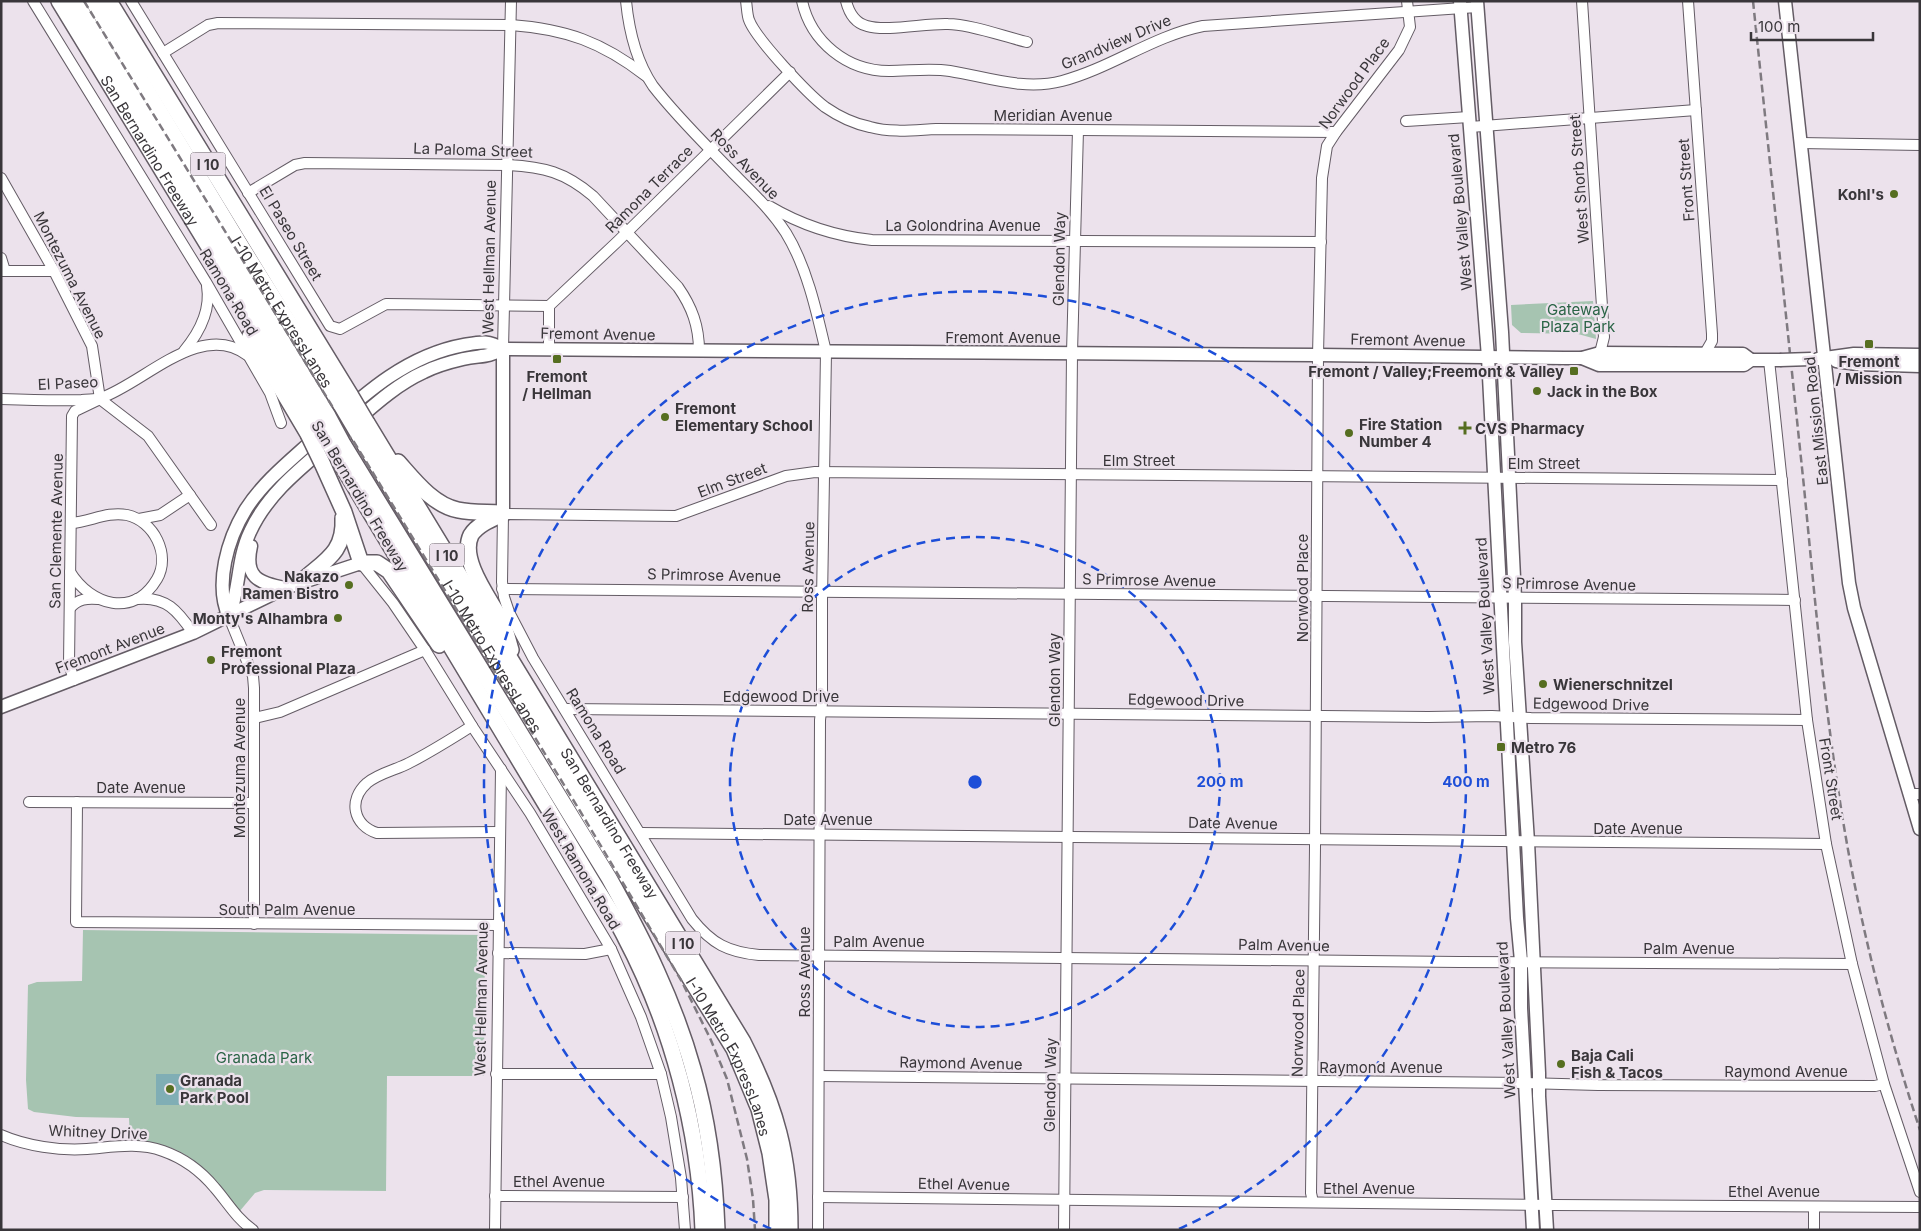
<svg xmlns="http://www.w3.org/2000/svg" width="1921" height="1231" viewBox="0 0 1921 1231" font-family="Inter,sans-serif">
  <rect width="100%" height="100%" fill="#ece2ec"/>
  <g fill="#a6c4b1">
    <path d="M 1593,301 L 1596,339 L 1578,334 L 1521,333 L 1512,325 L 1511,305 Z"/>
    <path d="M 83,930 L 485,935 L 484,1076 L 387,1076 L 386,1191 L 264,1190 L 255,1193 L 239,1212 C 205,1168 190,1144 130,1140 L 129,1118 L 76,1117 L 34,1112 L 28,1109 L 26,1080 L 28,985 L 37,982 L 82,981 Z"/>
  </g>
  <rect fill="#80aeb5" x="156" y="1074" width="28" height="31"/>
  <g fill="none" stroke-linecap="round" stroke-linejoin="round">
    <g stroke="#645c65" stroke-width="12">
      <g id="minor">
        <path d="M 33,1 L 206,282 L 270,393 L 281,423"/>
        <path d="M 131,1 L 330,326 L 340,329 L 386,304 L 549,306"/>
        <path d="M 626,1 C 629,31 636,61 653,86 C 677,117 706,145 733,173 C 752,192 771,210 786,233 C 807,267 817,313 826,352 L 822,600 L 822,703 L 820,720 L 818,1230"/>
        <path d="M 746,1 C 747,7 747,15 749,20 C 756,39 808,94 825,107 C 838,116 855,124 870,127 C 892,133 914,130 936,129 L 1336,132"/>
        <path d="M 802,1 C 811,42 847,71 889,71 C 909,71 930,68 950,71 C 987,77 1024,91 1062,81 C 1111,68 1153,36 1203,26 L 1477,7"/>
        <path d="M 846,1 C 849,13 855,23 867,26 C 887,32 926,23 948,24 C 970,24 1005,37 1027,42"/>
        <path d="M 1582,1 L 1604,337 L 1600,353"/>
        <path d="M 1688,1 L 1712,334 L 1712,341 L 1704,355"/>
        <path d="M 163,53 L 208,25 L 218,23 L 511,25 C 566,29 602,42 646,76"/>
        <path d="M 1406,121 L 1469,117"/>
        <path d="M 1470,127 L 1696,110"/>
        <path d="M 1801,143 L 1920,145"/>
        <path d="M 1,178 L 54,271 L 92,346 L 100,399 L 148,436 L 211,525"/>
        <path d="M 248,193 L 295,165 L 305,163 L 508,165 C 544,167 565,172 593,196 L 678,287 C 692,307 699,326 699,351"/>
        <path d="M 769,206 C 801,225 834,236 872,240 L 1321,242"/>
        <path d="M 1,258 L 5,271"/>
        <path d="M 1,271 L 54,271"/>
        <path d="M 503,349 L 511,1"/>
        <path d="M 549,349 L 549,306 L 618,241 L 790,72"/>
        <path d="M 184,351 C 199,333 211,310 207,286"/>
        <path d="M 1769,360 L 1807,720 L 1826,844 L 1852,964 L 1884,1084 L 1920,1192"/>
        <path d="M 1,399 C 28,400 55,401 82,400 C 88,399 95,400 101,398 C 144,383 201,320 247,355"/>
        <path d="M 1782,480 L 815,472 L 786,476 L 676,516 L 503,514 L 502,582 L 504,597 L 509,612 L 533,658 L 692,919 C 712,944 728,952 759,955 L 1459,962 L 1852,964"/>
        <path d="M 139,519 L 160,515 L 190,495"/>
        <path d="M 361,563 L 393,603 L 425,650 L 472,726 L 530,813 L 611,949 L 641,1017 L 661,1074 L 671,1117 L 681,1178 L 685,1230"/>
        <path d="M 70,572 C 91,606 134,618 157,579 C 171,555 154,521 127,515 C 107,511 90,522 71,523"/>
        <path d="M 502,589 L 1795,600"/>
        <path d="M 137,599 C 166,596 178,611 193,633"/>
        <path d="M 70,608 C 78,599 87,598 98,599"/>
        <path d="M 229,617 L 253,676 L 254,688 L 254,924"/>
        <path d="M 74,680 L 69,664 L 72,416 L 75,411 L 100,399"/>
        <path d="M 565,709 L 1428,717 L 1492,716 L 1531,718 L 1807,720"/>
        <path d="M 255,718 L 280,712 L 425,650"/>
        <path d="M 472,726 C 451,739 431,752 409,763 C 396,770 379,773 367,783 C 348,800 353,825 377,833 L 499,832"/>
        <path d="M 1910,794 L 1920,794"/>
        <path d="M 29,802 L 254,803"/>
        <path d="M 77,802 L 76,922 L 498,925"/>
        <path d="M 641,833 L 1826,844"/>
        <path d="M 498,953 L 585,954 L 611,949"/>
        <path d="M 496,1074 L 661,1074"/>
        <path d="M 819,1076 L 1525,1083 L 1598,1085 L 1875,1086 L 1884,1084"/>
        <path d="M 1,1135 C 26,1146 60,1151 87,1149 C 113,1147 138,1142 163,1151 C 183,1158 201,1171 215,1188 C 228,1203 236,1218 253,1230"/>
        <path d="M 495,1196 L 683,1197"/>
        <path d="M 818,1197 L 1556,1205 L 1920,1207"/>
        <path d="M 1313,1202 L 1311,1193 L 1315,847 L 1318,355 L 1322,178 L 1327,146 L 1336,132 L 1399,50 L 1410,27 L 1407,1"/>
        <path d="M 495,1230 L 501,769"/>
        <path d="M 1064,1230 L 1072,353 L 1078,130"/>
        <path d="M 1814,1230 L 1814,1207"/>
      </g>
    </g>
    <g stroke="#645c65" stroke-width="15">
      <g id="major">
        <path d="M 1460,1 L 1488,357 L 1517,918 L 1521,961 L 1521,1008 L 1533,1230"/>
        <path d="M 1477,1 L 1502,332 L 1515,598 L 1515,642 L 1528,842 L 1539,1073 L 1539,1096 L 1547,1230"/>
        <path d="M 1785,1 L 1849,583 L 1854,608 L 1920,829"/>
        <path d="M 1582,358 L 1599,365 L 1744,365 L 1751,360 L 1780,360"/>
        <path d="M 1818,359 L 1854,354 L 1920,355"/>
        <path d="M 1836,361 L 1857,364 L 1920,366"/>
        <path d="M 503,514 L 503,349"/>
        <path d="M 251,546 C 244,577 258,583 285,588"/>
        <path d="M 229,617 C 240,589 237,559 250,532 C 269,490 308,463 342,433 C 368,411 393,386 424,372 C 436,366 450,362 463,359 C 481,355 487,358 503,349 L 1318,355 L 1564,358 L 1582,358 L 1600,353 L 1743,354 L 1751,360"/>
        <path d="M 229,617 C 214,584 228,538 246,509 C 264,481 291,460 315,438 C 359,399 403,356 464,345 C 481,342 488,340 503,349"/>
        <path d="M 1,707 L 193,633 L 285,588 L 361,563"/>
      </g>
    </g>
    <g stroke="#645c65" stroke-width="18">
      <g id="highway">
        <path id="s1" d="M 59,1 L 318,426"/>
        <path d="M 75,1 L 328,416"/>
        <path id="s2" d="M 93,1 L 241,246 L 341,405"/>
        <path d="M 109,1 L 351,396"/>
        <path d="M 250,336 L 308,434"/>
        <path id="s3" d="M 367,423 L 743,1042 C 776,1107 790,1156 790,1230"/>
        <path id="s4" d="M 357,432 L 601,835 L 734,1049 L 759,1109 L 770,1153 L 777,1200 L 777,1230"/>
        <path d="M 343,444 L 609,878 C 643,939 674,1001 693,1069 C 708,1120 715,1176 717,1230"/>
        <path d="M 334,452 L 590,878 C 602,898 615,917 625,937 C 672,1026 699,1129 703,1230"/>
        <path d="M 398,462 C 414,480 433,505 458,510 C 472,513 487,512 501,513"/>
        <path d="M 322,463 L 344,512 L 361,563 L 377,563 L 389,571 L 439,645"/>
        <path d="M 503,514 C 492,519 478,524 471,535 C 459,560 490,599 501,620 C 506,629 508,640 511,650"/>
        <path d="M 301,582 C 324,561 345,553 343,518"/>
      </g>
    </g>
    <use href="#minor" stroke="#fff" stroke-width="10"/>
    <use href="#major" stroke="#fff" stroke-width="12"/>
    <use href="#highway" stroke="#fff" stroke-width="15"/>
    <g stroke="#7f7a80" stroke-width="2.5" stroke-dasharray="8 4" stroke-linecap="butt">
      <path d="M 84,1 L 580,811 L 681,980 L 710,1038 L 727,1079 L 747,1159 L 753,1199 L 755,1230"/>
      <path d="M 1753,1 C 1770,163 1787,325 1804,487 C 1814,590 1823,693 1839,795 C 1856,909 1884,1021 1920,1130"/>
    </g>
    <g stroke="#645c65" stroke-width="15" stroke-linecap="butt">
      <path id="major-bridge" d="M 1780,360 L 1811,359"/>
    </g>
    <g stroke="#645c65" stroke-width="18" stroke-linecap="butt">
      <g id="highway-bridge">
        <path d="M 351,396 L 367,423"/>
        <path d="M 341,405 L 357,432"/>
        <path d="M 328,416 L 343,444"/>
        <path d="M 318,426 L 334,452"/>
        <path d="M 308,434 L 322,463"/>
      </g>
    </g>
    <use href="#major-bridge" stroke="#fff" stroke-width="12"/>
    <use href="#highway-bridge" stroke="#fff" stroke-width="15"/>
  </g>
  <g fill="none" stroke="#1d4ed8" stroke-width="2.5" stroke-dasharray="9 6">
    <circle cx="975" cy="782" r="245"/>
    <path d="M771 1229A491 491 0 1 1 1179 1229"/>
  </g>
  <g fill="#566e20" stroke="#ece2ec" stroke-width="2">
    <circle cx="1894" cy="194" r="5"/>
    <rect x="1864" y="339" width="10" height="10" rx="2.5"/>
    <rect x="552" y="354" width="10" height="10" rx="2.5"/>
    <rect x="1569" y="366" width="10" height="10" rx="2.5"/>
    <circle cx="1537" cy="391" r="5"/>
    <circle cx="665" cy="417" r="5"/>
    <path d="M1462.5 420.5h5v5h5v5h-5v5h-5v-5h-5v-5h5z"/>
    <circle cx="1349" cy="433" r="5"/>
    <circle cx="349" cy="585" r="5"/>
    <circle cx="338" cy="618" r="5"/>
    <circle cx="211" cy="660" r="5"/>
    <circle cx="1543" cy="684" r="5"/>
    <rect x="1496" y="742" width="10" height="10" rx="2.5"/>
    <circle cx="1561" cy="1064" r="5"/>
    <circle cx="170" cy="1089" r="5"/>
  </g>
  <g text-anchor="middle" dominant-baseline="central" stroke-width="4.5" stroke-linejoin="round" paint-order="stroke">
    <g fill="#ece2ec" stroke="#6f6a6f" stroke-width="1">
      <rect x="190.5" y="152.5" width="35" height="23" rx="4"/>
      <rect x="429.5" y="543.5" width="35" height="23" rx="4"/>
      <rect x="665.5" y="931.5" width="35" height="23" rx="4"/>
    </g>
    <g font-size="14" font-weight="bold" fill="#39363a">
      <text x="208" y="164">I 10</text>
      <text x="447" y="555">I 10</text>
      <text x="683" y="943">I 10</text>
    </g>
    <g font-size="15" fill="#39363a" stroke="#ece2ec">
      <text transform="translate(1116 42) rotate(-23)">Grandview Drive</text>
      <text transform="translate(1354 83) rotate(-54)">Norwood Place</text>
      <text x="1053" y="115">Meridian Avenue</text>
      <text transform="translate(473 150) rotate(2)">La Paloma Street</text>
      <text stroke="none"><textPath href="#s1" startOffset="175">San Bernardino Freeway</textPath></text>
      <text transform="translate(745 164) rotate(46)">Ross Avenue</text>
      <text transform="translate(1579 179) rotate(-94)">West Shorb Street</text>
      <text transform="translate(1686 180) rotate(-94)">Front Street</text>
      <text transform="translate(649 189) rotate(-45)">Ramona Terrace</text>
      <text transform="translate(1460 212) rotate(-95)">West Valley Boulevard</text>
      <text x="963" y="225">La Golondrina Avenue</text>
      <text transform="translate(291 233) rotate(59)">El Paseo Street</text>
      <text transform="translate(489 257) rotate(-89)">West Hellman Avenue</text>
      <text transform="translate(1059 259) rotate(-89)">Glendon Way</text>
      <text transform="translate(70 275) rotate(63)">Montezuma Avenue</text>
      <text transform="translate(229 292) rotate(59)">Ramona Road</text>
      <text stroke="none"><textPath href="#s2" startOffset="364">I-10 Metro ExpressLanes</textPath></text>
      <text transform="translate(598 334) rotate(1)">Fremont Avenue</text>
      <text x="1003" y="337">Fremont Avenue</text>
      <text transform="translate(1408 340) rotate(1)">Fremont Avenue</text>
      <text transform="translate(68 383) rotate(-3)">El Paseo</text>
      <text transform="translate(1816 421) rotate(-96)">East Mission Road</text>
      <text x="1139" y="460">Elm Street</text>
      <text x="1544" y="463">Elm Street</text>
      <text transform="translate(732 480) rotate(-21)">Elm Street</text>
      <text transform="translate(360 496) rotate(59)">San Bernardino Freeway</text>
      <text transform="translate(56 531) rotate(-89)">San Clemente Avenue</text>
      <text transform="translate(808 567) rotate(-89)">Ross Avenue</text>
      <text transform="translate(714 575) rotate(1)">S Primrose Avenue</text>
      <text transform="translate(1149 580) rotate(1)">S Primrose Avenue</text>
      <text transform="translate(1569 584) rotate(1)">S Primrose Avenue</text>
      <text transform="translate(1302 588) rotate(-90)">Norwood Place</text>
      <text transform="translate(1485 616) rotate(-93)">West Valley Boulevard</text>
      <text transform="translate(110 648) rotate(-21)">Fremont Avenue</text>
      <text stroke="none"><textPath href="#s4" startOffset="262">I-10 Metro ExpressLanes</textPath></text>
      <text transform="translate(1054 680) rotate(-90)">Glendon Way</text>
      <text x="781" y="696">Edgewood Drive</text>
      <text transform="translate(1186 700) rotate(1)">Edgewood Drive</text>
      <text transform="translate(1591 704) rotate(1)">Edgewood Drive</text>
      <text transform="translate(596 731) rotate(58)">Ramona Road</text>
      <text transform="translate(239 768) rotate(-90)">Montezuma Avenue</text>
      <text transform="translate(1831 779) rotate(81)">Front Street</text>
      <text x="141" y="787">Date Avenue</text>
      <text x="828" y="819">Date Avenue</text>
      <text stroke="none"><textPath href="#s3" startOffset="468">San Bernardino Freeway</textPath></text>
      <text transform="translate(1233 823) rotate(1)">Date Avenue</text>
      <text x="1638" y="828">Date Avenue</text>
      <text transform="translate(581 869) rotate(59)">West Ramona Road</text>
      <text x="287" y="909">South Palm Avenue</text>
      <text x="879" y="941">Palm Avenue</text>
      <text transform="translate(1284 945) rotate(1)">Palm Avenue</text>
      <text x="1689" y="948">Palm Avenue</text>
      <text transform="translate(804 972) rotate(-90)">Ross Avenue</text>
      <text transform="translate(481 999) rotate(-89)">West Hellman Avenue</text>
      <text transform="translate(1506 1020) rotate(-93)">West Valley Boulevard</text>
      <text transform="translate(1298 1023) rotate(-89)">Norwood Place</text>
      <text stroke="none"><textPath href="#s4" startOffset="728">I-10 Metro ExpressLanes</textPath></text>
      <text transform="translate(961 1063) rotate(1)">Raymond Avenue</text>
      <text x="1381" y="1067">Raymond Avenue</text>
      <text x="1786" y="1071">Raymond Avenue</text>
      <text transform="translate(1050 1085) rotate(-89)">Glendon Way</text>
      <text transform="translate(98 1132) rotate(2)">Whitney Drive</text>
      <text x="559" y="1181">Ethel Avenue</text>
      <text transform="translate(964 1184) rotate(1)">Ethel Avenue</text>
      <text x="1369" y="1188">Ethel Avenue</text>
      <text x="1774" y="1191">Ethel Avenue</text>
    </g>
    <g font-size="15" font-weight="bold" fill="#39363a" stroke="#ece2ec" text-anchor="start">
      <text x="1884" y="194" text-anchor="end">Kohl's</text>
      <text x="1869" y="361" text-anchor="middle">Fremont<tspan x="1869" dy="17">/ Mission</tspan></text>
      <text x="1564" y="371" text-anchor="end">Fremont / Valley;Freemont &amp; Valley</text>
      <text x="557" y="376" text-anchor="middle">Fremont<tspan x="557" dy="17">/ Hellman</tspan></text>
      <text x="1547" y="391">Jack in the Box</text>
      <text x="675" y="408">Fremont<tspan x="675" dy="17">Elementary School</tspan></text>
      <text x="1359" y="424">Fire Station<tspan x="1359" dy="17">Number 4</tspan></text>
      <text x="1475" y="428">CVS Pharmacy</text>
      <text x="339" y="576" text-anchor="end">Nakazo<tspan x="339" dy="17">Ramen Bistro</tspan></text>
      <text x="328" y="618" text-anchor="end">Monty's Alhambra</text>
      <text x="221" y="651">Fremont<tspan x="221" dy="17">Professional Plaza</tspan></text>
      <text x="1553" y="684">Wienerschnitzel</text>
      <text x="1511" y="747">Metro 76</text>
      <text x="1571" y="1055">Baja Cali<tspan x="1571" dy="17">Fish &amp; Tacos</tspan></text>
      <text x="180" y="1080">Granada<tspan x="180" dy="17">Park Pool</tspan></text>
    </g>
    <g font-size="15" fill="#2a6446" stroke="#ece2ec">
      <text x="1578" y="309">Gateway<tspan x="1578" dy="17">Plaza Park</tspan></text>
      <text x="264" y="1057">Granada Park</text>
    </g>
  </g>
  <circle cx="975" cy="782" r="8" fill="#1d4ed8" stroke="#ece2ec" stroke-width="2.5"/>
  <g font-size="15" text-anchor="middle" font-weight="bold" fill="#1d4ed8" stroke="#ece2ec" stroke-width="4.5" stroke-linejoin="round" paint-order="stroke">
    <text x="1220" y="787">200 m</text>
    <text x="1466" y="787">400 m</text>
  </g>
  <rect width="1921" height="1231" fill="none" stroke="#39363a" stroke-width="5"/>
  <path d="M1751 32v8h122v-8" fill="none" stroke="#39363a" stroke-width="2.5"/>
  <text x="1758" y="32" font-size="15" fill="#39363a" stroke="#ece2ec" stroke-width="4" paint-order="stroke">100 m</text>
</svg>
